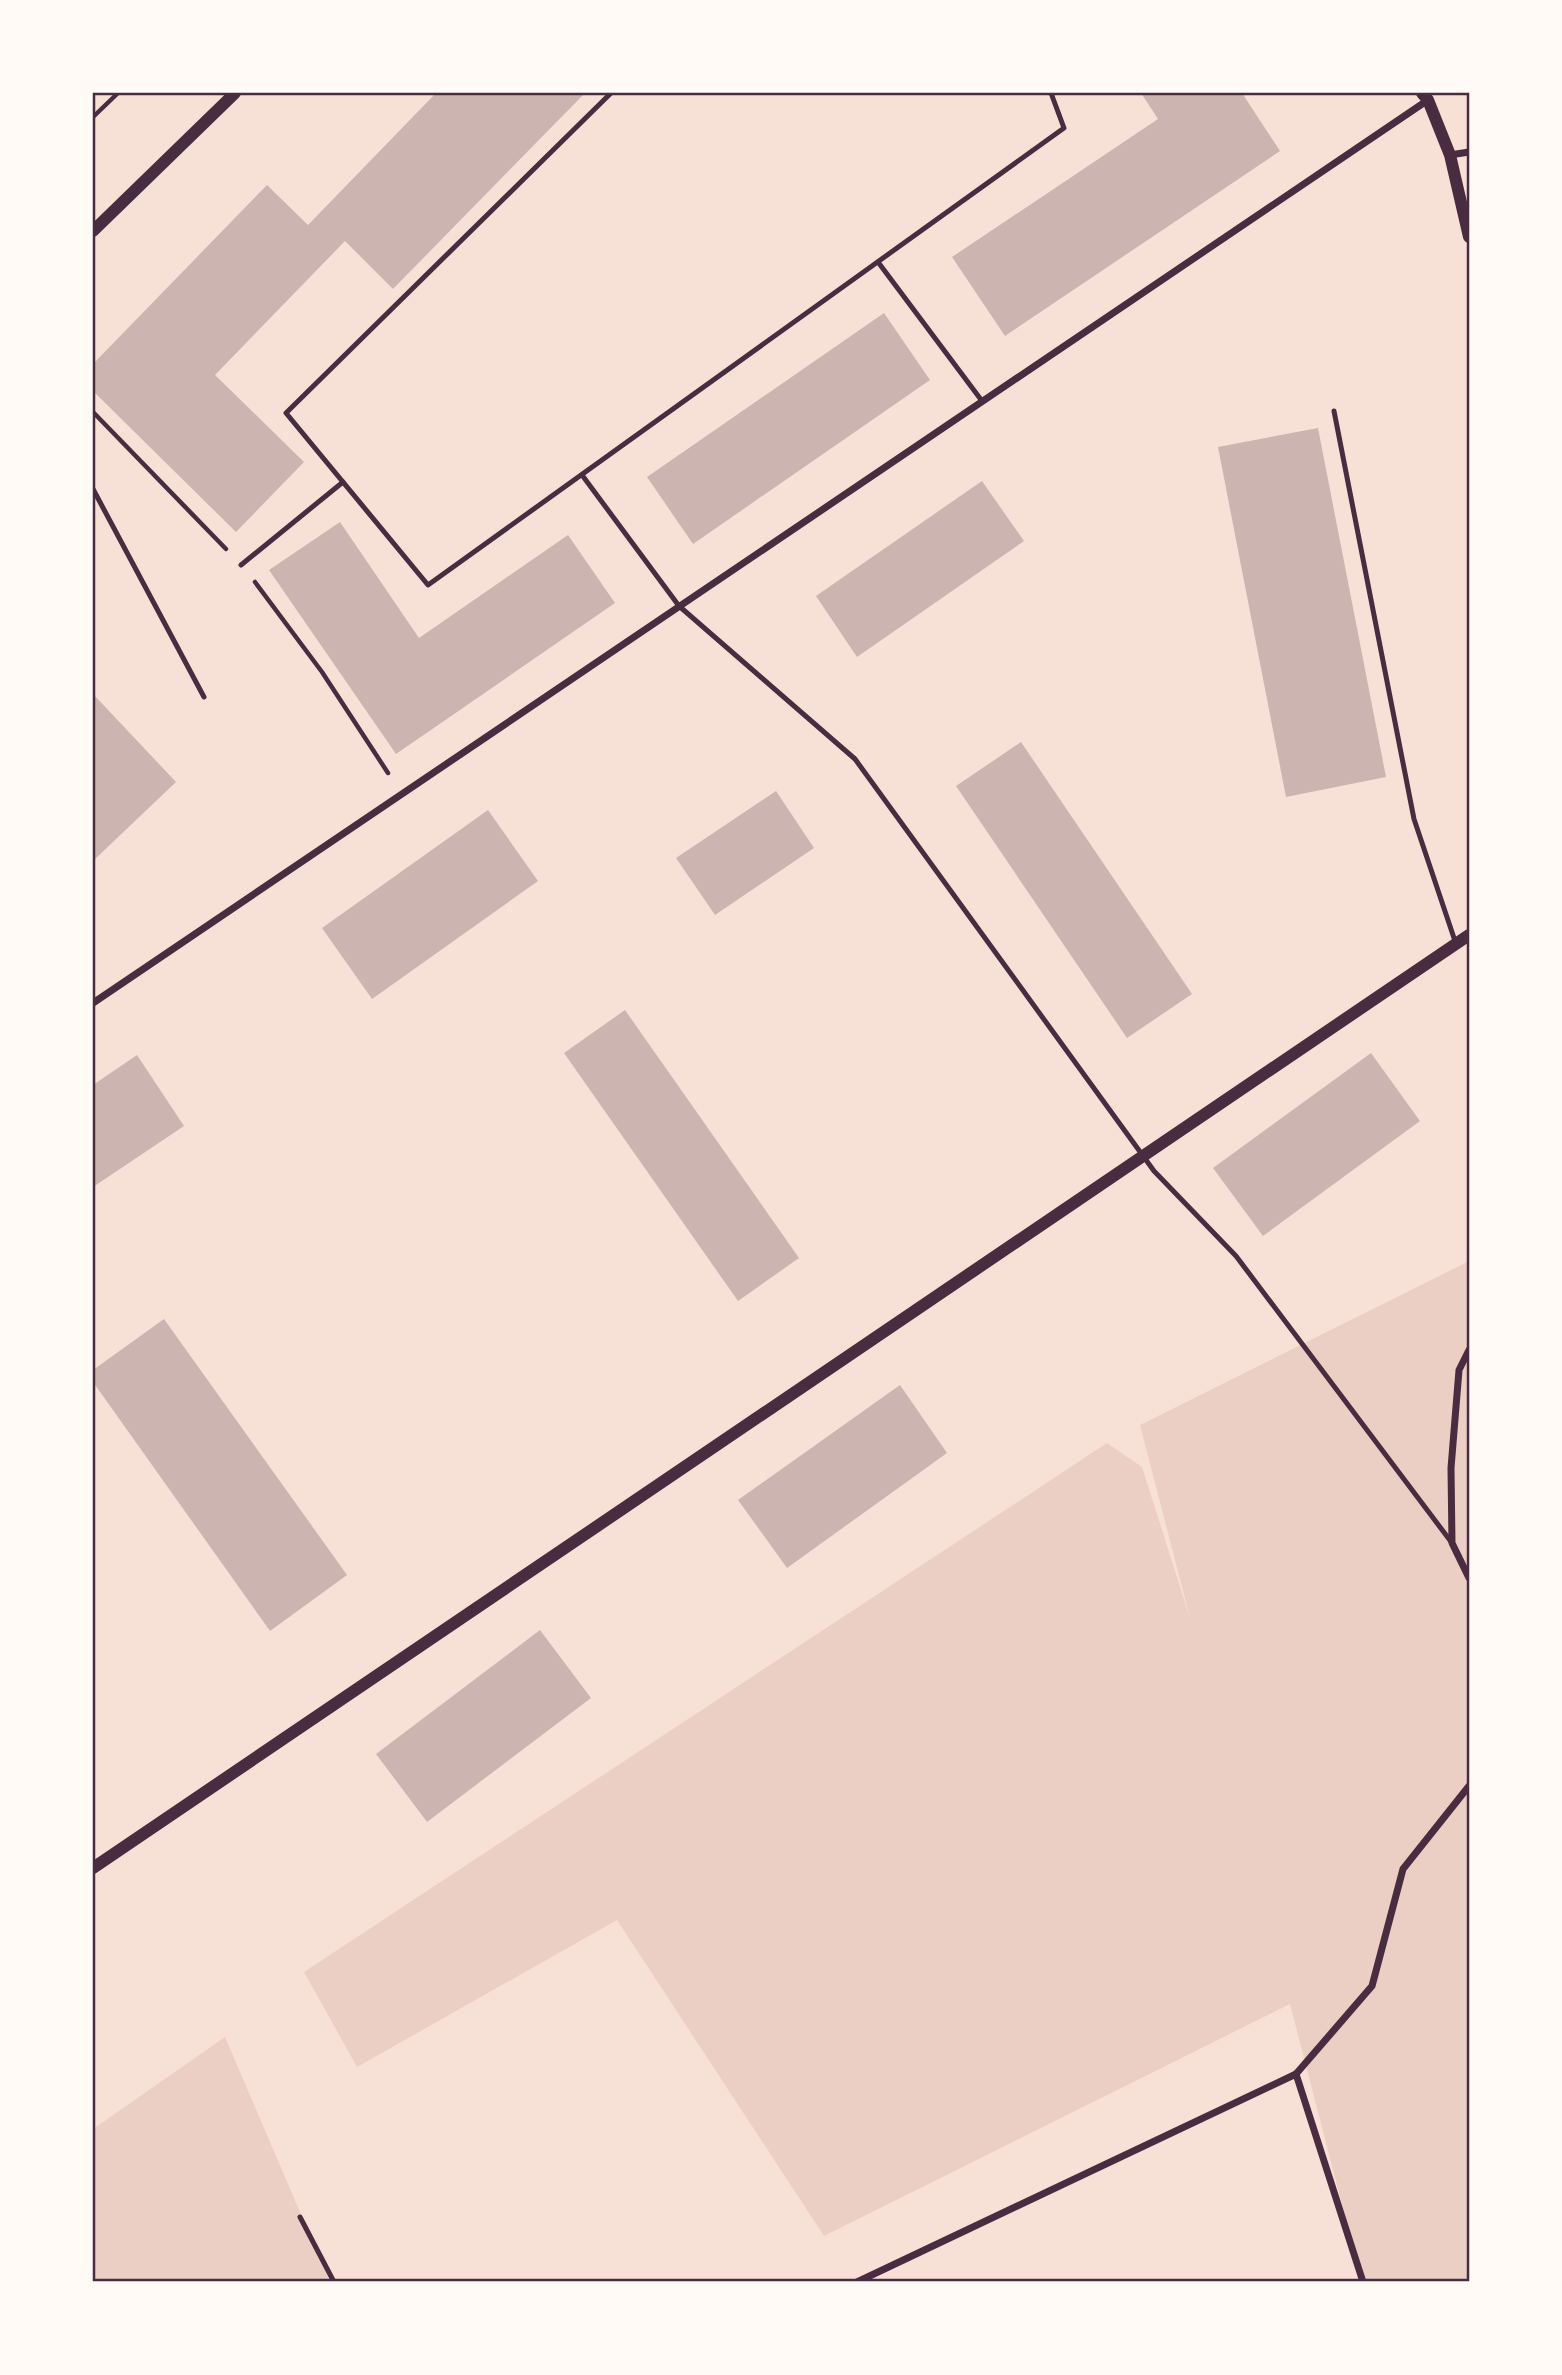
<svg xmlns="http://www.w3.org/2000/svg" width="1562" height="2375" viewBox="0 0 1562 2375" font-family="Inter,sans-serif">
  <rect width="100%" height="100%" fill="#f7e1d7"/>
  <g fill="#ebcfc5">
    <path d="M 1469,1261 L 1469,2282 L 1362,2282 L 1290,2004 L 824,2236 L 617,1920 L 357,2067 L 304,1972 L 1107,1443 L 1142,1467 L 1190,1618 L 1140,1425 Z"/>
    <path d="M 225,2037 L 330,2282 L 93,2282 L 93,2129 Z"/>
  </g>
  <g fill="#ccb4b1">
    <path d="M 436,93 L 585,93 L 393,289 L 345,241 L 215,375 L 304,462 L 236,532 L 93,391 L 93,364 L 267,185 L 308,225 Z"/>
    <path d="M 1141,93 L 1242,93 L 1280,151 L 1005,336 L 952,257 L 1158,119 Z"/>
    <path d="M 884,313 L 930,380 L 693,544 L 647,477 Z"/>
    <path d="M 1318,428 L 1386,777 L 1286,797 L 1218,447 Z"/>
    <path d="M 982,481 L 1024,541 L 857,657 L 816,596 Z"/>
    <path d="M 340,522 L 419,638 L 568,535 L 615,603 L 396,754 L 269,570 Z"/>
    <path d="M 93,694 L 176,782 L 93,861 Z"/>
    <path d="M 1021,742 L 1192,994 L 1127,1038 L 956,786 Z"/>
    <path d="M 776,791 L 814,848 L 715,915 L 676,858 Z"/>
    <path d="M 488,810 L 538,881 L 372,999 L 322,928 Z"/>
    <path d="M 625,1010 L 799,1258 L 738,1301 L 564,1053 Z"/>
    <path d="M 1371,1053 L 1420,1121 L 1263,1236 L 1213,1168 Z"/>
    <path d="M 137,1055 L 184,1126 L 93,1187 L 93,1085 Z"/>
    <path d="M 164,1319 L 347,1575 L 270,1631 L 93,1382 L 93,1370 Z"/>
    <path d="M 900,1385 L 947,1453 L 787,1568 L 738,1500 Z"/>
    <path d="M 540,1630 L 591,1698 L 427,1822 L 376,1754 Z"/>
  </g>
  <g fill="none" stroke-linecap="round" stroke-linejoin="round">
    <g stroke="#4a2c40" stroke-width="4.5">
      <path d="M 93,117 L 118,93"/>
      <path d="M 93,412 L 226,549"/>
      <path d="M 255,582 L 322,672 L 388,773"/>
    </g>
    <g stroke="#4a2c40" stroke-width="5">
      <path d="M 611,93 L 286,413 L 428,585 L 1064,128 L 1051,93"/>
      <path d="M 878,262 L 982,401"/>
      <path d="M 1334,411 L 1414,819 L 1456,944"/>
      <path d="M 582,475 L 679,606 L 855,759 L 1154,1171 L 1236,1256 L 1452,1543"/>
      <path d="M 93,489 L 204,697"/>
      <path d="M 241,565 L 343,482"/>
      <path d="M 300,2217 L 334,2282"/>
    </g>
    <g stroke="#4a2c40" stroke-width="7">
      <path d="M 1450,155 L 1469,152"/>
      <path d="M 93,1003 L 1428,100"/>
      <path d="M 1469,1350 L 1459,1370 L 1451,1468 L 1452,1543 L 1469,1578"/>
      <path d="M 857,2282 L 1296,2074"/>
      <path d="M 1363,2282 L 1296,2074 L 1372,1986 L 1403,1869 L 1469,1786"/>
    </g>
    <g stroke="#4a2c40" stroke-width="12">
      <path d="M 1422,93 L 1428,100 L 1450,155 L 1469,237"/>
      <path d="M 93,231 L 235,93"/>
      <path d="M 93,1868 L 1469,935"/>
    </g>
  </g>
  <rect width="1562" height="2375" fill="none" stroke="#fffaf5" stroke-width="189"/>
  <rect x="94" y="94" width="1374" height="2186" fill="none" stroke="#4a2c40" stroke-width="2.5"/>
</svg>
